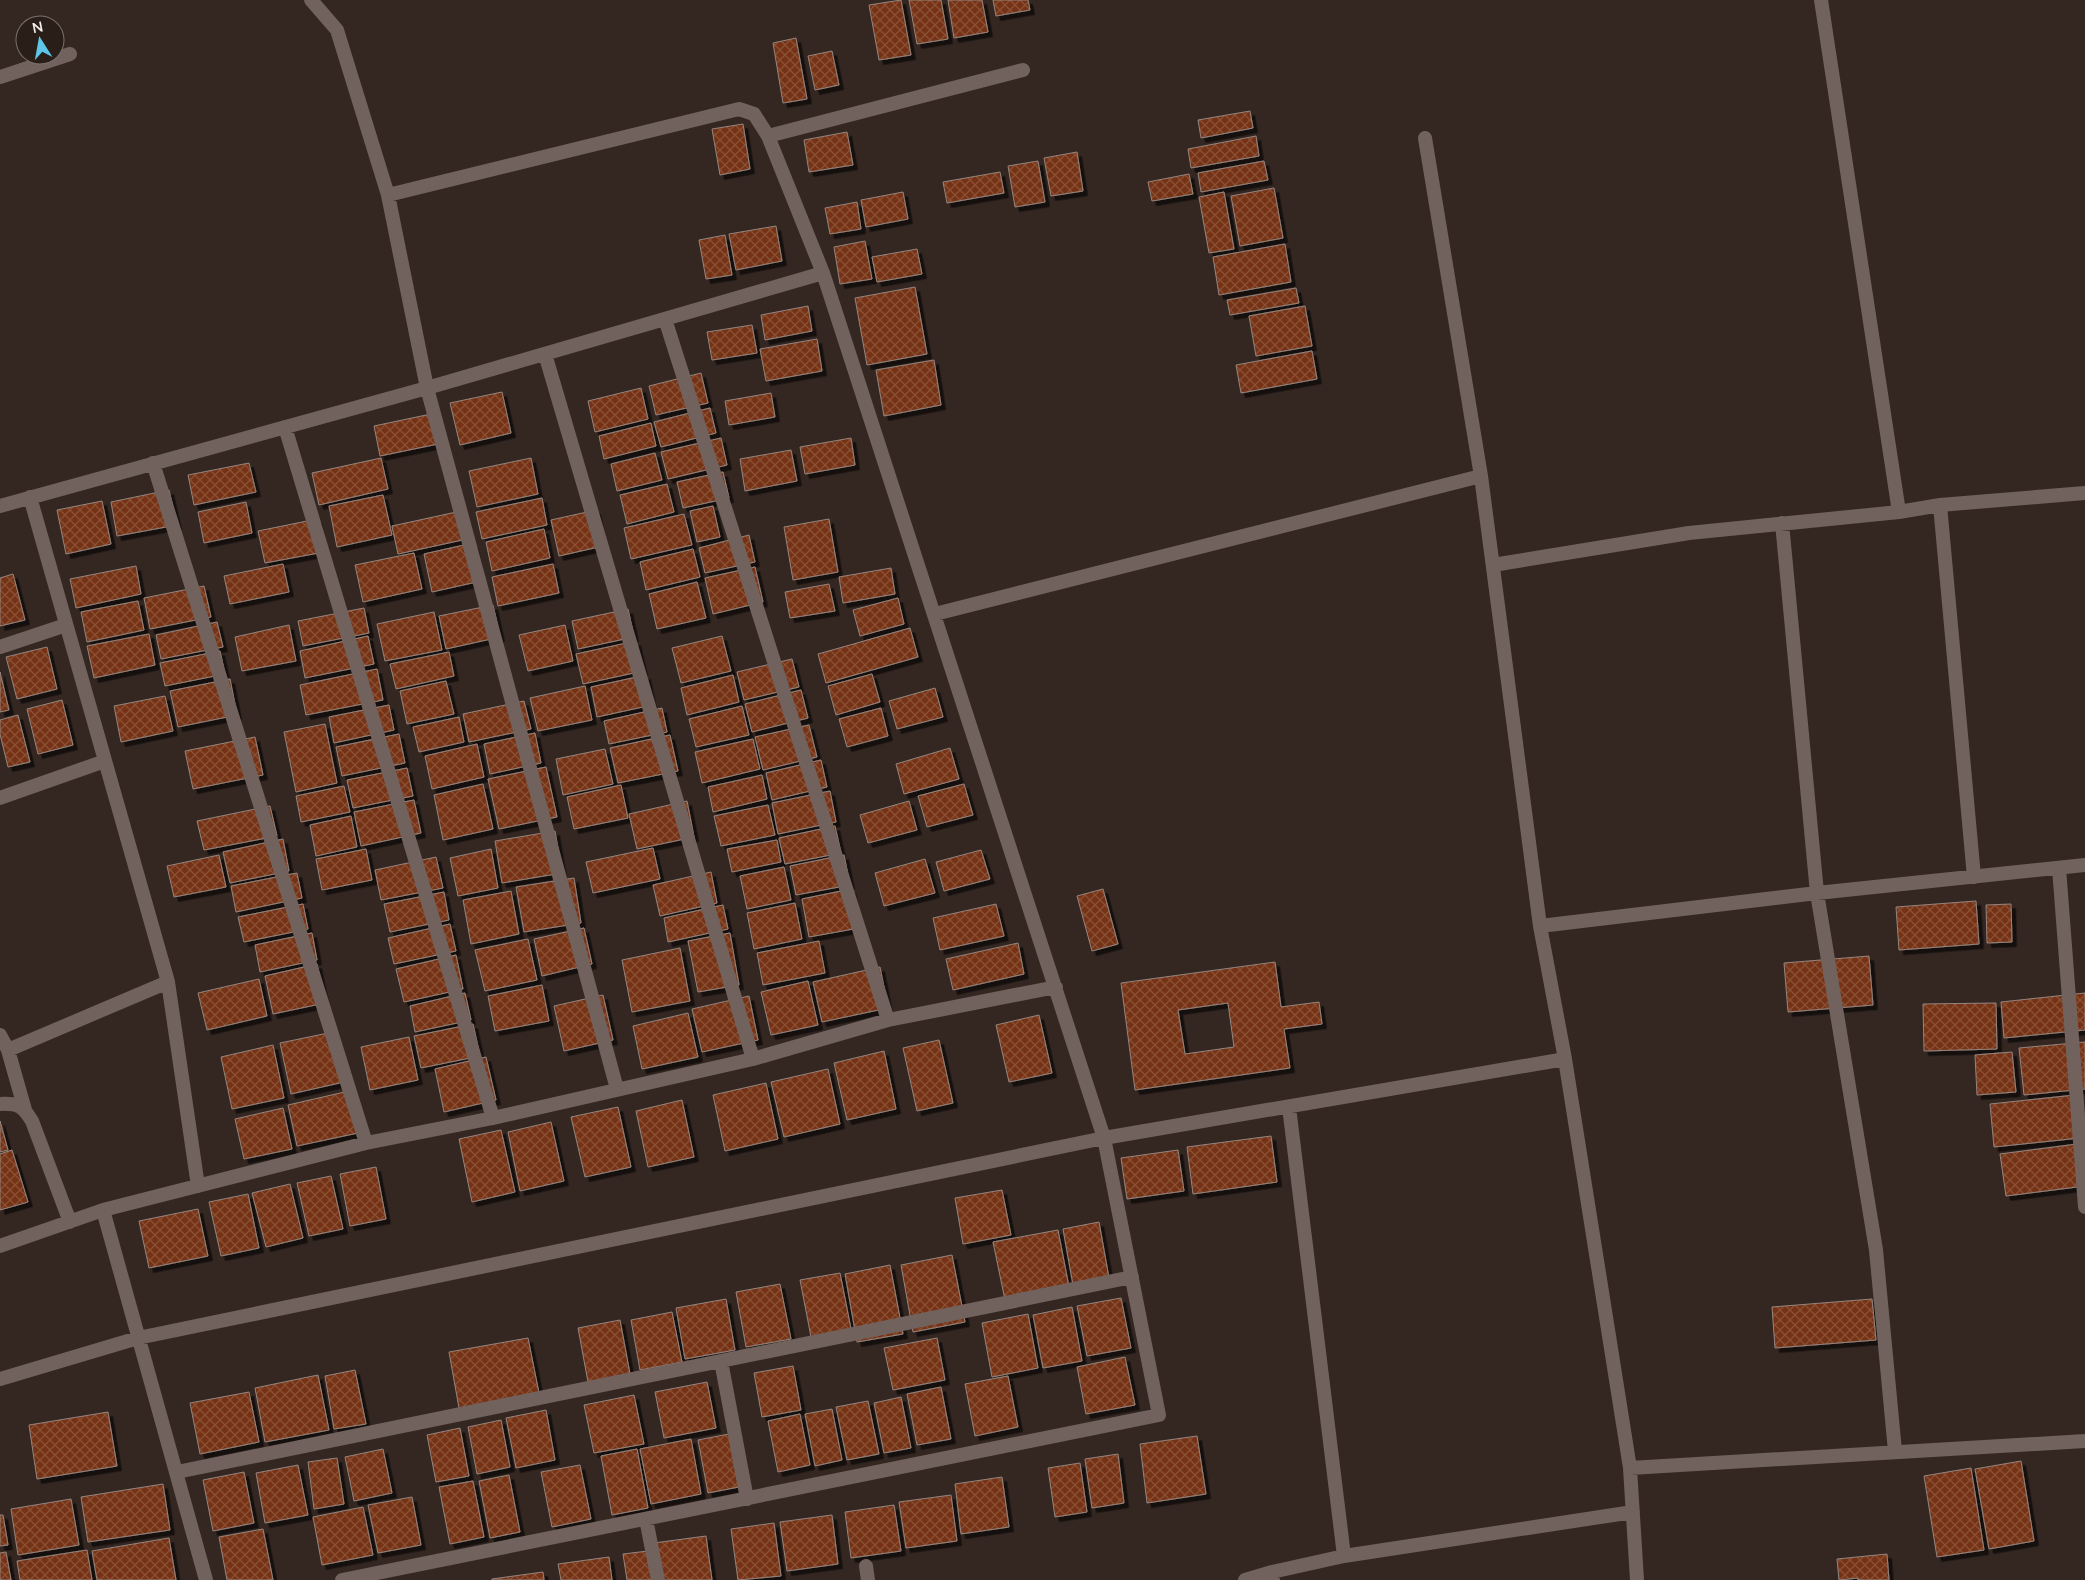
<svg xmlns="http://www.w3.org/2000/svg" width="2085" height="1580" font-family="Lato,sans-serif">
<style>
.building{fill:url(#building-cross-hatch);stroke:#95857f;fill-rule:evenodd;filter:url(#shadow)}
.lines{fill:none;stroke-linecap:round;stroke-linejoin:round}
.minor{stroke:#71625d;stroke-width:14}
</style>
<defs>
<pattern id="building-cross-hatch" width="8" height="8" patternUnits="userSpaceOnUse" patternTransform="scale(1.25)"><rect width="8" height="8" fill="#763314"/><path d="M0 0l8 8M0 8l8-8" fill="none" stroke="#8a5136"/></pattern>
<filter id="shadow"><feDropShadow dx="4.5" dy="4.5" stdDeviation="0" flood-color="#0009"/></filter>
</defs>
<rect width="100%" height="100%" fill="#342722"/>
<path class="building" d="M901 0 911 55 879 60 869 5Z
M909 0H941L948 39 917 44Z
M948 0H982L988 32 954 38Z
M993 0H1028L1030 10 996 16Z
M796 38 807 99 783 103 773 43Z
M832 51 839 85 815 90 808 56Z
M1250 111 1253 128 1201 138 1198 120Z
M743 124 750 169 720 175 712 129Z
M847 132 853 165 809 172 804 140Z
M1256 136 1259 156 1191 168 1188 149Z
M1077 152 1083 191 1051 196 1044 158Z
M1038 161 1045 202 1015 207 1008 166Z
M1264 161 1268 180 1201 192 1198 173Z
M1000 172 1004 193 947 203 943 182Z
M1189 174 1193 194 1152 201 1148 182Z
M1274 188 1283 238 1240 246 1231 196Z
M903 192 908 219 866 227 861 200Z
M1224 192 1234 249 1209 253 1199 197Z
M857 202 861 229 830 234 825 208Z
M776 226 782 261 736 270 729 234Z
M725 235 732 275 706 279 699 240Z
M865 241 872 279 840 284 834 247Z
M1285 244 1291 282 1219 295 1213 257Z
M917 249 922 274 877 282 872 257Z
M915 287 927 354 867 365 855 298Z
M1296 288 1299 303 1230 315 1227 300Z
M808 306 812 331 765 340 761 315Z
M1305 306 1312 346 1256 356 1249 316Z
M752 325 757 353 712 360 707 332Z
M817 339 822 371 766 381 760 349Z
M1312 351 1317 379 1241 393 1236 365Z
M934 360 941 405 884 416 876 370Z
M701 373 708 403 656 415 649 386Z
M641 388 648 419 595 432 588 401Z
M502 392 511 433 460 445 450 403Z
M771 393 775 417 729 425 725 401Z
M710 408 716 433 661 447 654 422Z
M431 414 438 444 380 456 374 426Z
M651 423 656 446 604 459 599 436Z
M721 438 727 465 668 479 661 452Z
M851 438 855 465 805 474 800 447Z
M791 450 797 481 745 491 740 459Z
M655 453 662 480 617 491 611 464Z
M381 458 388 489 319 505 312 473Z
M531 458 538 494 477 507 469 471Z
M249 463 256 492 194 505 188 475Z
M723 472 729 498 683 508 677 482Z
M667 484 674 512 627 524 620 495Z
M169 490 177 525 117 536 111 502Z
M383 495 392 535 337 547 329 506Z
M542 498 547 525 482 539 476 512Z
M102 501 111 544 66 554 57 510Z
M246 502 252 533 204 543 198 512Z
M713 506 720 537 697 542 690 511Z
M596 510 603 546 559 556 551 520Z
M461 511 467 539 398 554 392 526Z
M684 514 692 545 631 559 624 528Z
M317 519 324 552 265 563 258 531Z
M829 519 838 572 793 580 784 527Z
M544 529 550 558 492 571 486 542Z
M749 535 755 562 705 573 699 548Z
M473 543 481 581 432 592 424 554Z
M693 549 700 577 646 590 640 562Z
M414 553 422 589 363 602 355 565Z
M283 564 289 592 230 604 224 576Z
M553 564 559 593 498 606 492 577Z
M136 566 141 594 76 608 70 579Z
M755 567 763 602 713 614 705 578Z
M891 568 895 594 843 603 839 577Z
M13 574 25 620 0 626V578Z
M697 582 706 618 657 629 649 594Z
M829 584 835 611 790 618 785 592Z
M204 586 211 617 150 629 144 598Z
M898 598 904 624 860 636 853 610Z
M138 601 144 630 87 642 81 612Z
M493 605 500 637 446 649 439 616Z
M364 608 369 633 303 646 298 621Z
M628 609 634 637 578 649 572 621Z
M434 612 442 650 385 661 377 624Z
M217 622 223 647 161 659 156 635Z
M289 625 296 661 242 671 235 637Z
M565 625 573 661 528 671 519 635Z
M910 628 918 657 826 683 818 654Z
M149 634 155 665 94 678 87 646Z
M368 636 374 664 305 678 300 651Z
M722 636 731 671 681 683 672 648Z
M636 641 643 671 583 684 576 654Z
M47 647 57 689 17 699 6 657Z
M220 651 225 674 165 686 160 663Z
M449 652 454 676 396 689 390 664Z
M792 659 799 687 744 700 737 672Z
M377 669 383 700 306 715 300 685Z
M0 672 9 710 0 712Z
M872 674 880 702 836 715 828 686Z
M646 675 652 705 597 717 591 687Z
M733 675 739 702 687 715 681 688Z
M230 679 237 715 178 727 170 691Z
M446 681 454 714 407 724 400 691Z
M585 686 592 720 538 731 530 698Z
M935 688 943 717 897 729 889 701Z
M801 690 808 718 752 732 745 704Z
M165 696 173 731 121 742 114 706Z
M62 700 73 745 38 754 27 709Z
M524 701 531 729 469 742 463 714Z
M389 705 394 730 334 743 329 717Z
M742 706 749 735 696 747 689 719Z
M662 708 667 732 609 744 604 721Z
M881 708 888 736 847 747 839 719Z
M18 715 30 762 8 767 0 734V720Z
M459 717 464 742 419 752 413 727Z
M325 724 337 783 296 792 284 732Z
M809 725 817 757 763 770 755 737Z
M535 733 541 763 490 774 484 744Z
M399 734 405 763 342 776 336 747Z
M670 735 678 771 618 783 610 748Z
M255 737 263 775 193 789 185 751Z
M753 739 760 769 702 783 695 752Z
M477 744 484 777 432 789 425 756Z
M950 748 959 779 904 794 896 764Z
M605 749 613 784 563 795 556 759Z
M821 760 827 787 772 800 766 773Z
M546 767 557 817 499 829 488 779Z
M407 768 413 796 353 808 347 780Z
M762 775 767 799 713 812 708 787Z
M483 784 493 829 443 840 434 795Z
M964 784 973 815 927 827 918 796Z
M621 785 628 818 574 829 567 797Z
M344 786 350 812 301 822 296 796Z
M830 791 836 822 778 834 772 803Z
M414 800 421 833 361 846 354 812Z
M687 801 694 837 637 849 629 814Z
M909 801 917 830 868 843 860 815Z
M768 805 775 835 721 846 714 816Z
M270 806 277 836 204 850 197 821Z
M351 816 357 847 316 856 310 825Z
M835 826 841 853 785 864 779 838Z
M555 831 562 873 502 883 495 841Z
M283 839 289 871 230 883 223 852Z
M777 840 781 862 732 872 727 849Z
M653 848 660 879 593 893 586 862Z
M366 849 372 880 322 890 316 859Z
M491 849 498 888 458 896 450 858Z
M981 850 990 879 944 891 936 862Z
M219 855 226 887 174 897 167 866Z
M844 855 850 885 796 895 790 866Z
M436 857 443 888 381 900 375 870Z
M925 859 935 893 884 906 875 873Z
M784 867 791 900 747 909 740 876Z
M711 872 717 903 660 916 653 885Z
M297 873 302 898 236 912 231 886Z
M574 878 581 923 524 932 516 887Z
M851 889 859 928 809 937 802 899Z
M1103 889 1118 944 1092 951 1077 896Z
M511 891 519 934 471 944 463 900Z
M444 892 449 920 390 932 384 904Z
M1976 901 1979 944 1899 950 1896 907Z
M795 903 802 939 754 949 747 913Z
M303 904 308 929 244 942 238 917Z
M996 904 1004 936 940 950 933 918Z
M2011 904 2012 942 1987 943 1986 905Z
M723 905 728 929 668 942 664 918Z
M450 924 456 951 394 964 388 938Z
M584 928 592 964 542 976 534 939Z
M312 933 317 960 260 972 255 945Z
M730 933 739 985 698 992 688 941Z
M528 939 537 980 485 991 475 950Z
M819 941 825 973 763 985 757 953Z
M1018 943 1024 974 953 990 946 959Z
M680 948 690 1001 632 1012 622 960Z
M456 955 463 989 404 1002 396 969Z
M1869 956 1873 1005 1788 1012 1784 963Z
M1275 962 1281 1007 1319 1002 1322 1024 1284 1029 1290 1068 1135 1090 1121 983ZM1228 1003 1234 1047 1185 1054 1178 1010Z
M317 964 325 1003 273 1014 265 976Z
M880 967 888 1008 822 1022 813 982Z
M259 979 267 1016 207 1030 198 993Z
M808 981 818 1025 771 1035 761 992Z
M542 985 549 1021 495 1031 488 996Z
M465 993 471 1020 415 1032 410 1006Z
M2085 993V1030L2004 1038 2001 1002Z
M603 995 613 1040 564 1051 554 1006Z
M749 996 758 1040 702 1052 692 1009Z
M1996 1003 1997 1049 1924 1051 1923 1004Z
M688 1013 698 1057 642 1069 633 1026Z
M1039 1015 1052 1073 1009 1082 996 1025Z
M473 1024 480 1056 421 1068 414 1036Z
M333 1032 344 1082 291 1094 280 1043Z
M409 1037 418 1080 370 1090 361 1047Z
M939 1040 953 1103 917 1111 903 1048Z
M2085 1042V1089L2024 1095 2019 1048Z
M273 1045 284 1098 232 1109 221 1057Z
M884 1051 896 1109 847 1120 834 1063Z
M2012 1052 2016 1092 1977 1095 1975 1055Z
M486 1057 496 1100 444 1112 435 1069Z
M828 1069 840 1124 784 1137 771 1082Z
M766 1083 778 1139 725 1151 713 1095Z
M349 1091 358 1133 297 1146 288 1105Z
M2075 1095 2080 1138 1994 1147 1990 1104Z
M682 1100 694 1157 648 1167 636 1111Z
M618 1107 631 1167 585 1177 571 1117Z
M283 1108 292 1149 244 1159 235 1119Z
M0 1121 8 1150 0 1152Z
M551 1122 564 1181 520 1191 508 1132Z
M501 1130 515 1192 472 1202 459 1139Z
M1271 1136 1277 1182 1193 1194 1187 1147Z
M2085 1143V1186L2006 1196 2000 1154Z
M12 1150 28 1202 0 1210V1154Z
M1178 1150 1184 1191 1127 1199 1121 1158Z
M376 1167 386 1219 350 1226 340 1174Z
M331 1176 343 1229 309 1236 297 1183Z
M290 1184 303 1238 266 1247 252 1193Z
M1002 1190 1011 1235 963 1244 955 1198Z
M248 1194 259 1248 221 1256 209 1202Z
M198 1209 208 1256 149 1268 139 1221Z
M1099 1222 1109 1278 1073 1285 1063 1229Z
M1058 1230 1069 1287 1005 1300 993 1242Z
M952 1255 965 1322 913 1332 901 1265Z
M890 1265 903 1334 857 1342 845 1274Z
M840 1273 852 1334 812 1342 800 1280Z
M780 1284 791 1339 746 1347 736 1292Z
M1121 1298 1131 1348 1087 1356 1077 1306Z
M726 1299 735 1350 685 1359 676 1308Z
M1872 1299 1876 1340 1775 1348 1772 1307Z
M1072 1307 1082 1361 1043 1368 1033 1315Z
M672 1312 682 1362 640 1370 631 1320Z
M1028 1314 1038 1368 992 1377 982 1323Z
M620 1320 630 1374 588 1382 578 1328Z
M528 1338 539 1393 459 1408 449 1352Z
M937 1338 945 1380 893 1390 884 1348Z
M1125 1357 1135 1405 1086 1414 1077 1367Z
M793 1366 801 1410 762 1417 754 1373Z
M355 1370 366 1424 334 1429 325 1376Z
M318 1375 329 1430 265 1442 255 1388Z
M1008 1376 1018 1427 975 1436 965 1384Z
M707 1382 716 1428 664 1438 655 1392Z
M941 1387 951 1439 917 1445 907 1394Z
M249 1392 259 1442 200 1454 190 1403Z
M634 1395 644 1444 594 1453 584 1405Z
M901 1397 911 1448 884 1453 874 1403Z
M868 1401 879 1454 847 1460 836 1407Z
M832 1409 842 1460 815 1466 805 1414Z
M546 1410 555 1460 516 1468 506 1418Z
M108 1412 117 1466 37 1479 29 1425Z
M800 1414 810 1465 778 1472 768 1421Z
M501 1420 510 1467 477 1474 468 1427Z
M460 1428 469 1476 436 1482 427 1435Z
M734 1433 744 1486 708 1493 698 1440Z
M1197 1436 1206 1494 1147 1503 1140 1444Z
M691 1439 701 1494 651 1504 640 1449Z
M383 1449 392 1493 354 1501 345 1457Z
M637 1449 648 1508 612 1515 601 1456Z
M1118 1454 1124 1503 1092 1508 1085 1459Z
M337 1458 344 1504 314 1509 308 1462Z
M2021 1461 2034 1541 1989 1549 1975 1469Z
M1080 1463 1087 1512 1055 1517 1048 1468Z
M298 1465 308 1515 265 1523 256 1473Z
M580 1465 591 1519 552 1527 541 1472Z
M1971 1468 1984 1550 1937 1557 1924 1476Z
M244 1472 254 1523 213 1531 203 1480Z
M509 1475 520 1532 490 1538 479 1481Z
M1002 1477 1009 1527 961 1534 955 1484Z
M473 1481 484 1537 450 1544 439 1487Z
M163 1484 170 1530 88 1542 81 1497Z
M951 1495 957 1541 906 1548 899 1502Z
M412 1497 421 1545 378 1553 368 1505Z
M71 1499 79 1545 18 1555 11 1509Z
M894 1505 901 1551 851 1558 845 1512Z
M363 1507 373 1555 322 1565 313 1517Z
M0 1515H3L8 1545 0 1546Z
M832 1515 838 1564 787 1571 780 1522Z
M774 1523 781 1576 738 1580 731 1529Z
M263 1529 273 1580H227L219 1537Z
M706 1536 712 1580H659L654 1543Z
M169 1538 176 1580H97L92 1551Z
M87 1550 92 1580H20L17 1561Z
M648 1551 652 1580H627L623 1554Z
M6 1552 11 1580H0V1553Z
M1887 1554 1889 1580H1858V1578L1839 1580 1837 1559Z
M609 1557 612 1580H561L558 1564Z
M543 1572 544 1580H492V1579Z"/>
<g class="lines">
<path class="minor" d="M311 0 337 30 388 195 739 109 754 114 768 136 823 273 1104 1138 1565 1059
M1821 0 1899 512
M0 77 70 54
M768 136 1023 70
M1425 138 1481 476 1540 926 1565 1059 1630 1468 1637 1580
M388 195 427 388 617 1089
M665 319 888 1020
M545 354 753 1059
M285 427 493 1118
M153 463 366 1143
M30 497 168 982 198 1186
M1940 505 1974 877
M0 506 427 388 823 273
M1782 523 1817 893 1876 1250 1895 1451
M1493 565 1689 533 1899 512 1940 505 2085 493
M935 614 1481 476
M0 647 66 625
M0 798 105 761
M2059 868 2085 1207
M1540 926 1817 893 2085 865
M0 1035 8 1050 168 982
M8 1050 25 1110
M0 1104C18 1103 23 1106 32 1121L70 1222
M1289 1107 1344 1556 1633 1512
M103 1210 206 1580
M0 1246 103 1210 366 1143 493 1118 753 1059 888 1020 1056 987
M721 1361 747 1499
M0 1379 138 1338 1104 1138 1159 1415 342 1580
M1630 1468 2085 1441
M177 1472 1132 1277
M646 1519 658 1580
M866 1566 868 1580
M1272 1572 1344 1556
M1245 1580 1272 1572 1273 1580"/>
</g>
<g transform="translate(40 40) rotate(349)"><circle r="24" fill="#2a1e19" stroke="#7c716d"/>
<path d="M0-4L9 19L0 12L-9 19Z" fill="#5cc7e7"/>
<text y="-8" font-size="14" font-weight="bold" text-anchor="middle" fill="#f6edea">N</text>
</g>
</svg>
